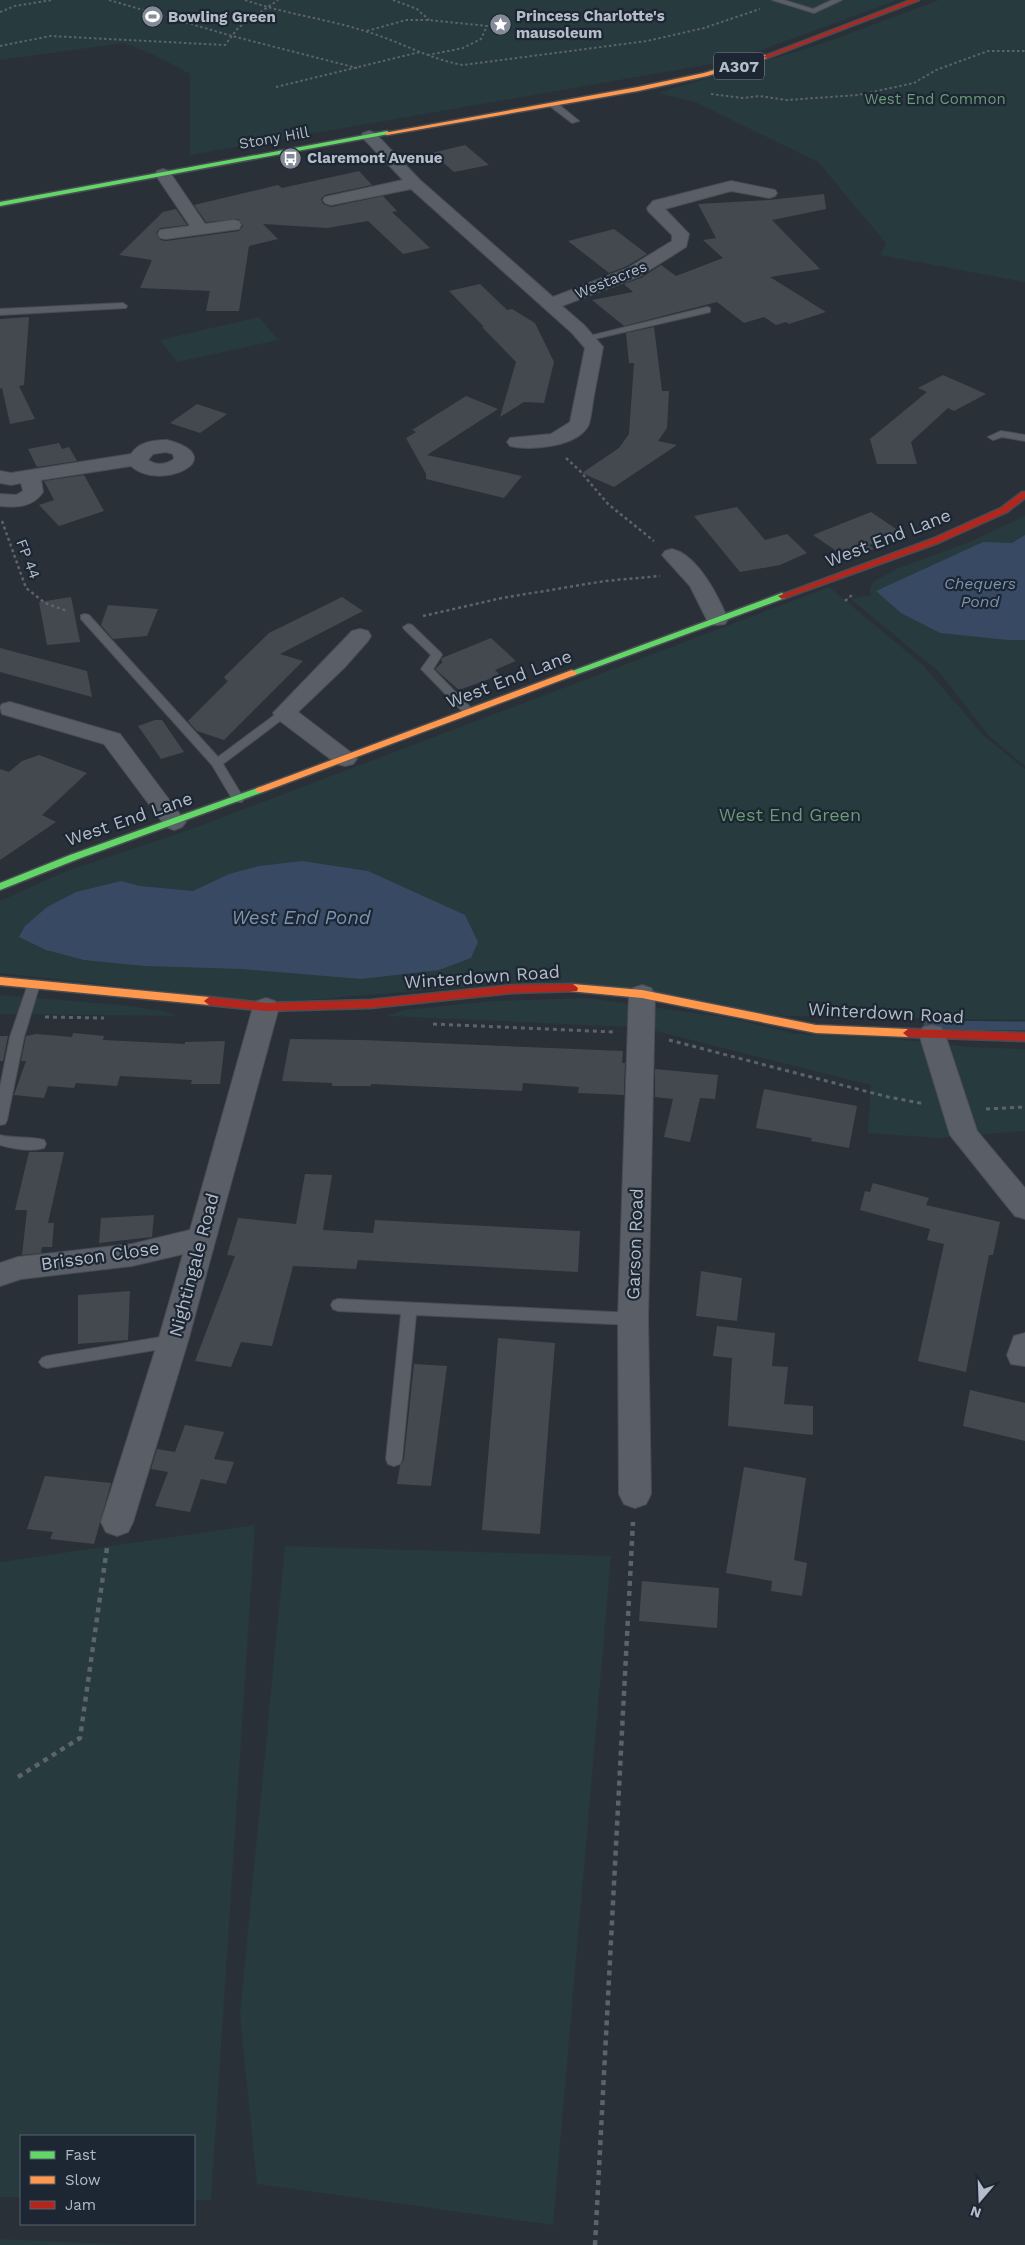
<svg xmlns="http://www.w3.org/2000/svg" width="1025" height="2245" font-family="'Work Sans',sans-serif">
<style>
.green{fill:#273a3e}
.water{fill:#384963}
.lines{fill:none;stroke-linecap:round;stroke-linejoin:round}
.stream{stroke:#384963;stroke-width:9}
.building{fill:#444950}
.lane-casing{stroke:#484c53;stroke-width:2}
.street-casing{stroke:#484c53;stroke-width:2}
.fast-casing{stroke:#484c53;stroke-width:3}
.slow-casing{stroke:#484c53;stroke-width:3}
.jam-casing{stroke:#484c53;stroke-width:3}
.path-far3{stroke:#5d636a;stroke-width:2;stroke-dasharray:2.5 2.5;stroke-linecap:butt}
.path-far2{stroke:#5d636a;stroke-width:2.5;stroke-dasharray:3 3;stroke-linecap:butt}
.path-far1{stroke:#5d636a;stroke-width:3;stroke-dasharray:4 4;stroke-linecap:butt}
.path{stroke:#5d636a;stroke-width:4.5;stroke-dasharray:5 5;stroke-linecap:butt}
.lane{fill:#5a5e66;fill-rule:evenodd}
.street{fill:#5a5e66;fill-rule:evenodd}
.fast{fill:#63d668;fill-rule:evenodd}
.slow{fill:#ff974d;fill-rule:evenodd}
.jam{fill:#b3261e;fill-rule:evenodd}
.labels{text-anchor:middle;stroke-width:4.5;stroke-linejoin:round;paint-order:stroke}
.far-poi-label{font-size:15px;font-weight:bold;fill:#b4bcc9;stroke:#1d2633;text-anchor:start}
.far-park-label{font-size:15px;fill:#6b9a76;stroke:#1d2633}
.far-street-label{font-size:15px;fill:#b4bcc9;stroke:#1d2633}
.shield{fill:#1d2633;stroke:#878f9c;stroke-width:1}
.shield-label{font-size:16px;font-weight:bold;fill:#b4bcc9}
.far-water-label{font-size:16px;font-style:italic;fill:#7c92b1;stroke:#1d2633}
.street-label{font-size:18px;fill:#b4bcc9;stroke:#1d2633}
.park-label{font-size:18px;fill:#6b9a76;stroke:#1d2633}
.water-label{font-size:19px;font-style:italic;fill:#7c92b1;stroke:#1d2633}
</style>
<rect width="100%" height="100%" fill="#2a3038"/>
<path class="green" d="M0 0H898L734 60 190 155V74L156 56 124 43 0 60Z
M939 0H1025V282L880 255 886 243 818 162 695 102 658 93 821 44Z
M259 317 278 340 177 362 160 340Z
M1025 516V766L989 736 939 672 851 599 871 595 870 590 873 582 896 569 967 543Z
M829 587 924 666 985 737 1025 769V1020L786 1016 514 983 271 1003 0 973V901L64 872 189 830Z
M0 995 122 1005 165 1011 175 1016 0 1014Z
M588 998 730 1018 796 1034 896 1039 970 1047 1025 1049V1131L938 1138 868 1133 871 1085 652 1030 630 1027 387 1016 404 1010 492 1001Z
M255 1525 211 2200H194V2136H21V2197H0V1562Z
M285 1546 611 1556 553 2225 257 2184 240 2014Z
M0 2239 137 2245H0Z"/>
<path class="water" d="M1025 535V640H1008L940 633 901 613 876 591 983 542 1012 543Z
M302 861 368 871 465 915 478 942 471 958 439 970 361 979 242 969 145 966 84 960 46 950 19 937 25 926 47 907 76 892 121 881 140 886 193 891 229 874 259 866Z"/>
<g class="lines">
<path class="stream" d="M928 1025 1025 1026"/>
</g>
<path class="building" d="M465 145 489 165 454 172 432 153Z
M359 171 372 185 325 195 321 199 323 204 331 207 383 196 397 211 392 212 430 248 403 254 368 221 327 228 263 224 278 239 249 246 239 311H206L210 291 140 288 152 260 119 255 163 212 176 209 187 225 160 228 156 233 160 240 166 241 239 231 243 226 239 219 206 222 194 205 278 185 282 188Z
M824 194 826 209 772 220 820 269 770 277 826 312 789 324 786 322 776 325 764 317 744 323 717 302 624 326 592 300 633 292 624 284 641 278 661 265 676 276 723 258 703 240 716 238 698 204 769 200Z
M614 229 647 254 627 266 609 273 568 241Z
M480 284 507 310 512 309 535 323 554 362 544 403 524 402 500 417 516 362 482 327H484L449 291Z
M29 317 24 385 19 386 35 419 10 424 2 388 0 389V319Z
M654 327 662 391H669L667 428 658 441 677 445 614 487 582 473 619 448 629 434 634 363H629L626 333Z
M943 375 986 394 954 411 948 408 911 442 917 464H877L870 439 927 392 918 388Z
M466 396 498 409 427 455 522 476 504 498 426 479V474L406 438 416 432 412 430Z
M197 404 227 414 200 433 170 423Z
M59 443 62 449 69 447 77 461 37 467 28 449Z
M84 475 104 511 59 526 39 505 54 500 44 481Z
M737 507 765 540 787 534 807 553 780 565 740 572 694 516Z
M871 512 902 533 869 545 874 549 848 559 813 535Z
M71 597 80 642 47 645 39 602Z
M342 597 363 611 280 654 303 661 224 740 197 731 188 721 229 680 227 681 224 677 269 633Z
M108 605 158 609 147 636 113 639 101 625Z
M491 638 516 661 495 670 500 675 459 690 435 669 443 662 441 661 442 658Z
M0 648 87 671 92 697 0 672Z
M155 720H162L184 752 161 759 138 726Z
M39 755 87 773 42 815 56 822 0 860V769L9 772 22 761Z
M73 1033 104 1036 103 1040 185 1044V1042L225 1041 220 1084H191L192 1080 120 1076 117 1086 76 1083 74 1088 48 1086 44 1098 14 1095 26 1061H21L26 1036 36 1034 72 1037Z
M0 1036H8L3 1061H0Z
M290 1039 362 1040 623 1051 622 1063H625L624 1095 578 1093 579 1087 523 1083 522 1091 371 1084V1086H332V1083L282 1081Z
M655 1069 718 1075 715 1099 700 1098 690 1142 664 1137 673 1099 655 1097Z
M764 1089 857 1106 849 1148 811 1141 812 1138 756 1128Z
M29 1152H64L48 1223H54L52 1247H42L41 1253 22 1255 27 1210H15Z
M305 1174 332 1175 323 1230 373 1233 375 1220 580 1231 578 1272 358 1260 356 1269 293 1266 272 1346 241 1342 231 1367 195 1361 235 1256 227 1255 238 1218 296 1224Z
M873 1183 929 1198 926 1205 1000 1222 993 1255H989L966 1372 918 1361 944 1244 927 1240 930 1229 860 1210 865 1191 870 1192Z
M154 1215 152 1237 99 1243 101 1218Z
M701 1271 742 1278 737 1321 696 1316Z
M130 1291 128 1340 78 1344V1295Z
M717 1326 775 1333 772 1366 788 1367 784 1404 813 1406V1435L728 1426 732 1358 713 1356Z
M498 1338 555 1343 540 1534 482 1530Z
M414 1364 447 1366 431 1486 397 1484 400 1466 404 1459Z
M970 1390 1025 1403V1441L963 1426Z
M185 1425 224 1432 214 1459 234 1462 226 1484 201 1479 190 1512 155 1506 168 1472 151 1469 157 1449 175 1452Z
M744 1467 806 1478 794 1560 807 1563 802 1596 771 1591 772 1581 726 1573Z
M45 1476 111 1483 94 1544 50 1539 53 1532 27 1529Z
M642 1581 719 1588 717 1628 639 1621Z"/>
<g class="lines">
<defs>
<path id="lane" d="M772 0H784L813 9 832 0H842L814 13Z
M551 103H557L579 121 572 123 551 107Z
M123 303 127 306 126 308 0 315V309Z
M707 307 710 308V312L586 341 581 338Z
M1001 431 1025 435V441L1002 437 993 440 988 437Z
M85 614 89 615 218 757 280 711H288L290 713 288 715 223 764 244 799 242 802H234L212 765 81 619V615Z
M408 624 412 625 441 653 442 655 433 669 473 710 475 712 473 714H465L423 671 421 669 431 655 404 629 403 627Z
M34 980 40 984 24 1037 7 1120 5 1124 0 1125V1087L10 1037 28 984Z
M0 1135C15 1139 30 1136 44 1140L46 1144 44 1148C30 1152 14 1149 0 1145Z
M338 1299 633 1313 638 1315 640 1319 638 1323 633 1325 416 1315 402 1459 400 1464 394 1466 388 1464 386 1459 401 1314 338 1311 333 1309 331 1305 333 1301Z
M173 1335 178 1337 181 1341 178 1345 173 1347 47 1368 42 1366 39 1362 42 1358 47 1356Z"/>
<path id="street" d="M369 131 375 133 420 180 553 297 628 268 672 241V235L648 211 647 208 653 201 731 181 775 190 777 193 775 196 769 198 731 191 665 209 689 234 686 247 640 276 562 306 584 325 603 347C600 365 596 383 593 401 592 408 591 417 589 424 579 447 530 451 510 446L507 442 510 438 551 434 570 422 585 348 572 333 411 189 331 205 325 203 323 200 325 197 403 180 361 136 363 133Z
M163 169 169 171 205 224 233 220 239 221 241 225 239 229 166 239 160 238 158 234 160 230 190 226 155 174 157 171Z
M167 440C233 457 161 493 131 466L41 480 43 492C33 507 17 508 0 506V494L16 495 23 491 21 483 11 485 0 483V471L11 473 131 454C139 442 153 440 167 440ZM166 452 173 454 174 459C165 465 157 466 148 460L153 454Z
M672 549C698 555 718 596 728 619L725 624 717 625 709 624 690 586 662 555 665 551Z
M360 629 368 631 371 636 368 641 344 668 298 712 353 754 357 759 353 764 345 766 337 764 276 718 273 713 352 631Z
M10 702 120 734 182 817 186 822 182 827 174 830 166 827 104 744 2 714 0 707 2 704Z
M642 985 651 988 655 994 648 1319 651 1494 646 1504 635 1508 624 1504 619 1494 618 1319 629 994 633 988Z
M266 998 275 1001 279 1007 188 1341 133 1522 128 1532 117 1536 106 1532 101 1522 158 1341 183 1254 132 1266 21 1279 0 1286V1263L18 1257 132 1244 190 1230 253 1007 257 1001Z
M932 1025 941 1027 945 1034 977 1131 1025 1188V1219L1015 1216 950 1135 919 1034 923 1027Z
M1025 1333V1366L1011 1364 1007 1355 1014 1336Z"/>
<path id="fast" d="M387 131 390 133 389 134 0 206V202Z
M782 593 786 596 785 598 575 675 572 676 567 673Z
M260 787 263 788 265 790 263 792 78 859 0 890V883L70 855Z"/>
<path id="slow" d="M765 55 768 57 767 58 707 76 638 91 387 135 384 133 638 87 704 73Z
M572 670 577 673 575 675 263 792H257L255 790 257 788Z
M0 977 209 997 214 1001 209 1005 0 985Z
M573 984 642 990 816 1025 908 1029 913 1033 908 1037 816 1033 642 998 569 991 568 988Z"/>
<path id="jam" d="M911 0H919L767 58 762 57Z
M1022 492H1025V498L1007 512 938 543 785 598 782 599 778 596 932 539 1001 508Z
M573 984 578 988 577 991 513 993 370 1008 266 1011 209 1005 204 1001 209 997 266 1003 370 1000 513 985Z
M908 1029 1025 1033V1041L908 1037 903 1033Z"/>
</defs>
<use href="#lane" class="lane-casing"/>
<use href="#street" class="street-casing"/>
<use href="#fast" class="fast-casing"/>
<use href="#slow" class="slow-casing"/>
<use href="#jam" class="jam-casing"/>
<path class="path-far3" d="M109 0 232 36 357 68
M245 0C285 14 328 19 368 32 401 42 429 59 463 65L647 41 704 28 760 9
M393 0 417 9 429 20
M0 12 15 6 52 0
M367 31 406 20H429L487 26 481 39 463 48 428 55
M0 46 50 36 225 45 238 28 278 0
M276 87 420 52
M711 94 743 98 759 96 787 100 858 95 914 83 936 70 988 51H1025"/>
<path class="path-far2" d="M566 458 580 471 608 504 654 541
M2 521 26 588 45 603 67 611
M845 601 852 595
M423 616 502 598 605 581 660 576"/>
<path class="path-far1" d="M45 1017 104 1018
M433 1024 614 1032
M669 1040 888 1097 925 1104
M986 1109 1025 1107"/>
<path class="path" d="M18 1777 80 1738 107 1548
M595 2245 633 1522"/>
<use href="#lane" class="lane"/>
<use href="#street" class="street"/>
<use href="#fast" class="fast"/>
<use href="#slow" class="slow"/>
<use href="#jam" class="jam"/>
</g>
<defs>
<symbol id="stadium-disc" viewBox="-11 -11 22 22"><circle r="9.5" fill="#848b96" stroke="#1d2633"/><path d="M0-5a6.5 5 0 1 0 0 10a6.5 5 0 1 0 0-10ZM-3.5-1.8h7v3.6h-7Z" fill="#fff"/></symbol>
<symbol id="sight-disc" viewBox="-11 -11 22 22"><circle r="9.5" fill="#848b96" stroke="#1d2633"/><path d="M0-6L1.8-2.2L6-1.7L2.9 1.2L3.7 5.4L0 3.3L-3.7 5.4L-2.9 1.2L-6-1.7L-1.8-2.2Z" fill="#fff"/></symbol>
<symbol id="bus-disc" viewBox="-11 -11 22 22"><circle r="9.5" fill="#848b96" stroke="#1d2633"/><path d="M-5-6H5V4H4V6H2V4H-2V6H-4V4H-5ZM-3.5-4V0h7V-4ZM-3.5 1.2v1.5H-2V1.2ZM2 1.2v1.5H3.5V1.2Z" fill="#fff"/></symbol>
</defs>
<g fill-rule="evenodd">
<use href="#stadium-disc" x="140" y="4" width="25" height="25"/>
<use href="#sight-disc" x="488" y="12" width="25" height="25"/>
<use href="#bus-disc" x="278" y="146" width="25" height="25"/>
</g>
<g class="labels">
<g class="far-poi-label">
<text x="516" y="21">Princess Charlotte's<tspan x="516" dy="17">mausoleum</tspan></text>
<text x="168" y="22">Bowling Green</text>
<text x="307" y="163">Claremont Avenue</text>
</g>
<g class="far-park-label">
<text x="935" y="104">West End Common</text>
</g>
<g class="far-street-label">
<text transform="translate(274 138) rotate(-10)" y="5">Stony Hill</text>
<text transform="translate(611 280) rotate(-22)" y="5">Westacres</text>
<text transform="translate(28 559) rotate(69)" y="5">FP 44</text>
</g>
<rect class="shield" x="714" y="52.5" width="50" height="27" rx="4"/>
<g class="shield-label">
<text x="739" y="72">A307</text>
</g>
<g class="far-water-label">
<text x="980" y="589">Chequers<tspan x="980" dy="18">Pond</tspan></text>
</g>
<g class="street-label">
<text transform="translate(888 538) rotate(-21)" y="6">West End Lane</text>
<text transform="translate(509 679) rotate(-21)" y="6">West End Lane</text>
<text transform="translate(129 819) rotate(-19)" y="6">West End Lane</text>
<text transform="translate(482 977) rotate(-4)" y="6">Winterdown Road</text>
<text transform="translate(886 1013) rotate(3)" y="6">Winterdown Road</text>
<text transform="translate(635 1244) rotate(-88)" y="6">Garson Road</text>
<text transform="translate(100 1256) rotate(-8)" y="6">Brisson Close</text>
<text transform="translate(194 1265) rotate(-75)" y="6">Nightingale Road</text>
</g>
<g class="park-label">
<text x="790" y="821">West End Green</text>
</g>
<g class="water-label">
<text x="301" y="924">West End Pond</text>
</g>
</g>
<rect x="20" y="2135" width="175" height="90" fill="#1d2633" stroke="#59626f"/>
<rect x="30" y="2151" width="25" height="8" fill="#63d668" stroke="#59626f"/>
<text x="65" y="2160" font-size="15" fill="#b4bcc9">Fast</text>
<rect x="30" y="2176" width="25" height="8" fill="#ff974d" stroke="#59626f"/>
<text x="65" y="2185" font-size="15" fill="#b4bcc9">Slow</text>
<rect x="30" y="2201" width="25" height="8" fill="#b3261e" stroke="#59626f"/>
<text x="65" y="2210" font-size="15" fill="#b4bcc9">Jam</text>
<g transform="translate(980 2200) rotate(199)" stroke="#1d2633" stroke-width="4" paint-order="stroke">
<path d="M0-4L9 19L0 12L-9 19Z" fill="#b4bcc9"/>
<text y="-8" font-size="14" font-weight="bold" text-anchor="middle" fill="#b4bcc9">N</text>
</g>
</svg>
